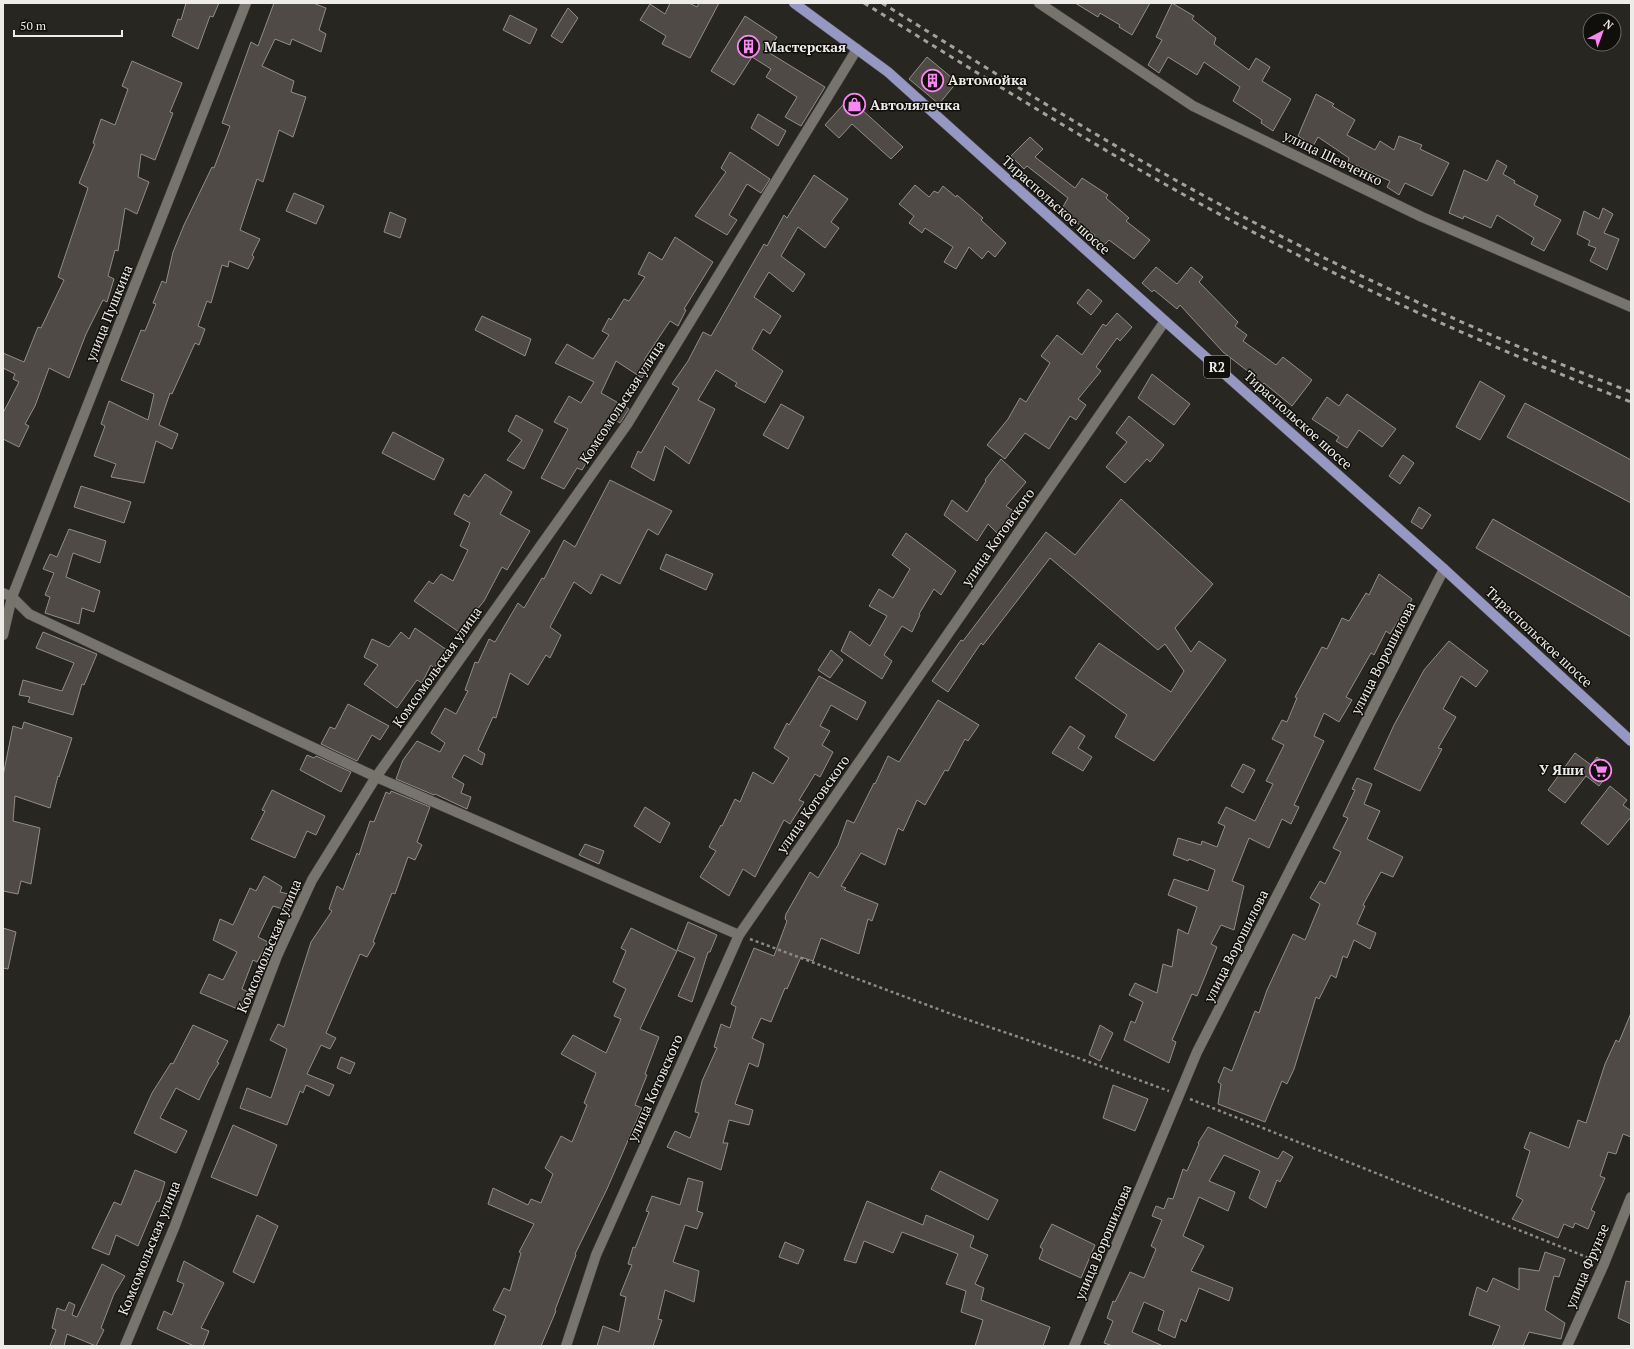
<svg xmlns="http://www.w3.org/2000/svg" width="1634" height="1349" font-family="'PT Serif',serif">
<style>
.building{fill:#4f4a45;stroke:#938d87}
.lines{fill:none;stroke-linecap:round;stroke-linejoin:round}
.street-casing{stroke:#46443f;stroke-width:11}
.primary-casing{stroke:#46443f;stroke-width:11}
.path{stroke:#8d8b86;stroke-width:2.5;stroke-dasharray:3 3;stroke-linecap:butt}
.street{stroke:#77746d;stroke-width:10}
.primary{stroke:#9697c2;stroke-width:10}
.rail{stroke:#a4a29d;stroke-width:3;stroke-dasharray:5 5;stroke-linecap:butt}
.labels{text-anchor:middle;stroke-width:3;stroke-linejoin:round;paint-order:stroke}
.shield{fill:#100f0c;stroke:#abaaa6;stroke-width:1}
.shield-label{font-size:13px;font-weight:bold;fill:#eeece8}
.poi-label{font-size:14px;font-weight:bold;fill:#eeece8;stroke:#100f0c;text-anchor:start}
.street-label{font-size:14px;fill:#eeece8;stroke:#100f0c}
</style>
<rect width="100%" height="100%" fill="#282620"/>
<path class="building" d="M186 3H219L213 17 210 16 198 49 172 36 178 19 181 20Z
M274 3H313L326 8 319 30 326 34 321 52 292 39 290 45 275 39 262 66 294 81 291 92 306 97 293 137 279 130 263 182 257 179 240 230 260 239 252 255 254 257 248 269 229 261 228 267 222 265 211 303 207 301 198 326 205 329 199 345 195 343 172 394 170 393 159 425 178 434 172 449 156 441 144 483 111 477 116 464 94 456 105 426 101 424 109 401 148 420 154 394 121 380 141 330 145 331 156 304 153 303 162 281 166 283 173 252 184 225 212 167 214 168 230 126 222 123 251 42 258 46Z
M670 3H689L697 7 699 3H719L690 58 662 44 666 36 640 20 650 4 665 14Z
M1075 3H1150L1132 35 1119 27 1120 25 1100 13 1098 17Z
M1172 3 1194 16 1192 19 1216 38 1214 44 1249 70 1256 58 1270 67 1262 81 1291 99 1273 131 1261 123 1262 120 1233 101 1240 87 1204 62 1197 75 1168 57 1159 73 1148 65 1162 40 1156 37Z
M568 8 578 18 562 43 551 36Z
M510 15 537 29 530 44 503 30Z
M745 16 777 37 768 52 825 87 801 126 785 117 797 97 766 77 771 69 752 57 734 85 711 71Z
M927 57 957 82 939 104 909 79Z
M132 61 182 83 170 112 173 113 155 160 141 154 138 177 149 182 137 214 125 208 118 251 115 250 108 276 114 279 107 302 103 300 86 334 69 378 49 368 35 406 25 424 29 426 19 447 3 439V413L19 382 13 379 15 374 3 368V353L24 362 38 327 41 328 64 280 58 277 88 188 79 183 95 144 93 143 101 119 115 125 128 89 122 86Z
M1316 94 1334 104 1332 106 1355 120 1347 135 1375 150 1380 141 1394 150 1399 136 1422 145 1420 149 1449 163 1432 196 1405 183 1399 195 1387 187 1390 181 1348 162 1349 158 1318 137 1313 146 1298 136Z
M849 98 903 147 891 159 852 124 839 138 825 125Z
M758 114 786 131 778 146 751 128Z
M1030 137 1043 149 1035 157 1075 188 1082 178 1108 195 1106 198 1129 218 1126 221 1150 240 1134 259 1109 240 1101 248 1092 239 1095 235 1060 212 1068 198 1027 166 1024 169 1011 156Z
M730 152 770 179 761 193 747 184 729 215 737 220 727 235 695 216 726 172 721 168Z
M1497 160 1507 166 1503 174 1515 181 1514 183 1538 196 1534 205 1561 220 1544 251 1531 244 1534 238 1497 215 1491 228 1464 216 1463 219 1449 213 1464 170 1487 181Z
M814 175 848 199 831 222 839 228 825 248 798 227 781 256 805 274 793 292 769 272 754 297 781 316 770 334 763 329 752 349 783 371 765 403 735 386 737 383 716 370 698 400 715 409 689 464 665 446 654 481 631 467 638 451 641 453 679 388 672 384 688 361 703 332 711 336 764 244 767 246 784 215 787 218Z
M915 185 929 197 934 191 938 193 943 186 956 197 957 195 983 218 981 220 1006 243 995 257 988 251 982 259 969 247 956 269 944 262 953 247 925 228 922 233 909 223 914 216 899 204Z
M294 193 324 206 316 224 286 211Z
M1603 208 1613 214 1604 233 1619 239 1607 270 1590 261 1596 248 1588 245 1590 241 1577 234 1584 211 1599 219Z
M390 212 406 219 400 238 384 232Z
M675 237 713 262 684 309 686 310 678 326 670 321 644 360 650 364 642 378 616 361 601 393 629 409 620 423 614 419 604 437 602 436 582 470 577 468 564 489 541 478 568 429 554 422 569 396 581 403 594 382 555 363 567 344 593 359 609 335 602 331 609 318 611 320 624 299 629 301 645 277 638 274 649 252 662 260Z
M1156 267 1177 284 1191 267 1203 277 1199 282 1238 322 1235 326 1247 335 1243 341 1276 365 1283 357 1312 380 1292 406 1264 383 1261 386 1252 379 1254 376 1223 352 1180 305 1177 309 1154 290 1152 292 1142 283Z
M1088 289 1102 301 1091 315 1077 303Z
M1117 313 1132 327 1120 341 1117 338 1096 367 1101 371 1078 399 1086 405 1076 420 1070 416 1049 449 1025 433 1005 459 987 445 1008 419 1020 398 1026 402 1050 363 1041 356 1057 335 1082 355 1103 324 1106 326Z
M482 316 531 339 525 356 475 330Z
M1152 374 1190 404 1174 425 1138 398Z
M1480 381 1505 396 1480 440 1456 427Z
M1347 394 1396 429 1382 447 1359 430 1347 448 1336 441 1339 437 1312 419 1327 397 1339 406Z
M1525 403 1631 460V503L1507 437Z
M781 404 804 417 788 449 763 435Z
M516 415 543 430 524 469 507 460 522 440 508 431Z
M1129 416 1164 445 1150 462 1147 459 1125 483 1106 467 1127 442 1116 433Z
M393 432 444 459 434 480 382 453Z
M1403 455 1414 463 1400 484 1389 476Z
M1001 459 1026 482 1006 506 1015 512 998 534 988 524 977 541 944 515 952 500 967 512 986 481 985 480Z
M485 474 512 492 500 514 530 531 507 570 502 567 484 601 459 632 414 601 429 581 433 584 441 574 453 581 468 550 460 546 470 523 454 514 464 494 469 497Z
M610 480 672 511 658 535 648 529 620 584 601 574 591 594 574 582 550 627 561 635 550 658 546 655 528 685 510 673 496 718 493 717 478 750 485 754 482 765 464 755 452 777 464 784 461 793 471 797 467 809 435 794 434 795 396 779 403 760 417 741 440 752 445 743 431 733 445 708 456 714 468 691 465 690 475 662 478 663 489 639 495 642 518 603 524 608 542 578 544 579 564 540 575 547Z
M81 486 131 502 124 523 74 507Z
M1121 499 1213 584 1175 628 1191 652 1199 641 1226 660 1154 761 1115 737 1127 715 1075 678 1099 643 1171 692 1184 671 1165 644 1158 650 1050 558 983 645 981 643 948 692 932 681 961 640 963 641 1046 532 1075 555Z
M1419 507 1431 515 1422 529 1411 522Z
M1493 519 1631 598V637L1476 548Z
M69 529 106 541 100 563 73 553 66 577 100 591 94 612 82 608 79 624 45 613 50 597 45 595 54 573 43 569 50 554 57 557Z
M906 533 956 571 941 595 934 589 919 614 920 615 912 632 902 626 884 655 892 661 882 679 841 651 850 631 870 646 887 616 869 606 879 589 893 598 910 569 892 555Z
M666 554 713 574 706 590 660 569Z
M1379 574 1412 599 1404 616 1402 615 1390 634 1386 631 1374 655 1371 653 1346 697 1352 700 1339 722 1324 713 1314 736 1324 741 1294 805 1299 807 1291 824 1282 819 1269 848 1249 838 1232 881 1244 886 1234 930 1221 925 1211 944 1217 947 1197 996 1192 994 1172 1040 1176 1042 1169 1063 1124 1040 1131 1021 1135 1023 1143 1002 1129 995 1135 983 1157 993 1163 964 1172 967 1178 929 1188 934 1197 907 1168 895 1174 879 1208 891 1215 870 1189 859 1188 861 1173 855 1178 838 1201 845 1202 841 1217 847 1225 826 1218 823 1226 807 1255 821 1273 784 1266 781 1284 745 1272 739 1282 720 1287 722 1297 698 1295 697 1322 647 1327 649 1342 618 1349 621 1366 593 1369 595Z
M415 628 447 650 434 668 431 665 422 683 417 680 397 708 364 684 378 665 364 657 372 639 389 647 401 632 409 639Z
M43 632 97 654 84 685 82 684 73 715 28 702 30 697 19 695 23 680 62 691 74 663 36 648Z
M1449 641 1488 671 1476 687 1461 676 1443 709 1456 717 1438 748 1442 749 1420 791 1374 769 1394 725 1424 670Z
M831 650 843 660 830 678 818 670Z
M819 676 866 702 857 720 831 705 820 726 830 731 822 745 833 752 820 777 815 774 799 800 804 802 790 824 784 820 755 877 743 869 729 896 700 877 716 851 709 847 721 825 722 826 735 799 740 802 753 772 773 784 789 758 774 748 787 723 789 725Z
M938 700 979 725 968 741 965 739 948 771 945 770 925 805 917 800 903 831 898 828 885 865 861 853 841 886 846 888 844 890 878 904 872 921 868 919 859 954 821 938 813 961 801 957 787 989 785 988 771 1022 761 1018 752 1038 764 1044 758 1067 749 1063 735 1104 753 1110 749 1125 729 1120 723 1143H728L721 1170 667 1147 675 1131 690 1138 699 1113 695 1112 702 1081 717 1048 714 1047 721 1024 730 1028 736 1007 731 1004 754 948 774 956 787 921 785 919 786 914 810 872 818 878 838 845 847 820 854 823 874 783 875 784 888 756 899 762Z
M348 704 389 726 380 740 372 735 357 761 321 744 330 727 335 729Z
M24 722 72 738 59 777 58 776 50 808 15 796 13 821 40 828 31 884 21 881 18 894 3 891V776L13 726 22 729Z
M1070 726 1085 736 1078 748 1092 757 1083 771 1052 753Z
M1575 753 1591 765 1597 757 1612 769 1599 786 1586 776 1565 803 1548 790Z
M307 755 314 758 316 756 351 772 341 792 300 770Z
M1243 764 1255 770 1243 793 1231 786Z
M1357 778 1372 784 1364 804 1380 811 1367 839 1403 857 1393 877 1381 872 1363 905 1365 906 1357 924 1376 933 1370 949 1354 940 1347 958 1343 956 1336 978 1331 975 1319 999 1316 997 1294 1069 1287 1084 1282 1081 1265 1122 1218 1104 1221 1084 1218 1082 1224 1067 1232 1071 1255 1011 1259 1013 1267 990 1293 934 1305 940 1320 904 1310 898 1320 881 1325 884 1341 852 1333 848 1348 818 1343 816 1355 790 1352 789Z
M1610 786 1627 800 1623 805 1631 811V817L1608 845 1581 823Z
M272 790 325 816 316 835 307 831 295 858 251 839 265 811 262 810Z
M391 791 430 807 417 842 422 845 415 860 408 857 395 894 392 893 373 942 375 943 367 957 360 954 326 1033 336 1038 330 1049 321 1045 307 1074 334 1085 329 1096 306 1085 303 1093 300 1091 287 1125 240 1108 247 1088 271 1098 287 1049 270 1040 278 1024 284 1027 311 942 332 911 329 909 337 886 343 890 357 853 359 855 370 821 374 822 386 792 390 794Z
M645 807 670 823 660 843 634 826Z
M585 844 604 851 599 864 579 855Z
M264 876 282 887 280 892 293 895 286 910 273 906 258 937 268 942 257 962 253 960 242 989 248 992 240 1010 200 993 209 974 223 980 237 952 213 940 220 919 233 925 250 888 256 891Z
M688 922 717 935 710 952H708L692 1002 678 996 695 958 677 950Z
M3 928 16 932 8 969 3 968Z
M631 928 677 951 640 1029 659 1037 645 1074 647 1075 635 1105 642 1108 607 1189 575 1254 576 1255 555 1310 556 1311 541 1346H494L506 1316 493 1310 504 1288 510 1291 521 1253 519 1252 534 1224 488 1204 493 1188 528 1205 531 1199 541 1203 553 1174 545 1168 561 1136 572 1142 587 1105 584 1103 596 1073 561 1054 573 1035 606 1053 621 1019 614 1016 626 989 613 982 626 951 621 948Z
M1631 1013V1137L1623 1134 1616 1154 1608 1152 1600 1176 1605 1178 1591 1210 1595 1212 1588 1229 1575 1223 1573 1228 1564 1224 1558 1238 1512 1219 1523 1200 1516 1196 1530 1151 1524 1148 1530 1132 1569 1148 1578 1120 1586 1123 1605 1064 1616 1040 1619 1042Z
M193 1025 228 1041 217 1062 219 1063 209 1079 199 1100 176 1088 160 1118 187 1131 176 1153 134 1133 152 1093 171 1063 173 1064Z
M1100 1025 1113 1033 1100 1061 1089 1055Z
M341 1057 355 1063 350 1074 337 1068Z
M1113 1085 1148 1099 1135 1131 1103 1118Z
M233 1125 277 1145 257 1196 211 1177Z
M1208 1127 1278 1159 1283 1151 1293 1157 1280 1182 1277 1180 1266 1208 1249 1198 1260 1171 1224 1155 1209 1181 1235 1192 1228 1211 1199 1197 1183 1236 1204 1246 1191 1271 1233 1288 1229 1301 1199 1288 1186 1322 1181 1319 1175 1338 1158 1330 1164 1311 1144 1302 1132 1332 1163 1346H1113L1104 1343 1113 1321 1107 1318 1113 1301 1115 1302 1130 1272 1144 1278 1156 1249 1151 1246 1162 1220 1152 1216 1156 1206 1164 1209 1168 1198 1173 1199 1183 1169 1187 1171 1199 1144 1198 1143Z
M135 1170 165 1182 159 1202 157 1201 138 1246 116 1235 109 1255 92 1248 114 1202 121 1205Z
M940 1171 998 1200 988 1220 931 1189Z
M688 1178 703 1182 697 1211 703 1213 697 1229 685 1225 673 1262 699 1271 694 1302 665 1290 658 1319 662 1320 653 1346H597L603 1326 619 1332 626 1297 620 1295 632 1265 628 1264 633 1247 635 1248 649 1212 646 1211 652 1196 680 1205Z
M867 1201 923 1225 926 1215 974 1236 970 1247 988 1255 975 1284 984 1288 981 1300 1050 1327 1043 1346H975L983 1320 961 1312 966 1291 946 1284 958 1254 902 1232 893 1253 864 1241 856 1263 844 1260Z
M257 1215 278 1226 254 1283 233 1272Z
M1052 1224 1095 1245 1081 1278 1039 1259 1043 1249 1040 1247Z
M785 1242 804 1250 798 1264 779 1257Z
M1545 1252 1565 1259 1559 1277 1554 1276 1545 1310 1565 1323 1561 1339 1529 1332 1523 1346H1492L1500 1326 1469 1315 1477 1287 1487 1292 1493 1278 1519 1290V1268L1539 1271Z
M184 1261 224 1283 201 1328 209 1331 203 1346H194L157 1329 164 1311 172 1315 184 1284 177 1281Z
M102 1264 125 1276 114 1294 101 1328 104 1330 96 1346 67 1334 64 1346H50L56 1330 52 1328 57 1308 65 1311 69 1302 75 1305 72 1315 77 1317Z
M1626 1281 1631 1282V1324L1618 1318Z"/>
<g class="lines">
<defs>
<path id="street" d="M1039 3 1193 106 1422 217 1631 307
M3 593 12 597 29 614 376 777 739 935
M3 635 12 597 246 3
M125 1346 174 1228 277 956 312 880 376 777 628 423 857 49
M566 1346 596 1255 739 935 1165 321
M1074 1346 1197 1052 1444 569
M1567 1346 1604 1264 1631 1197"/>
<path id="primary" d="M794 3 888 72 1165 321 1444 569 1631 741"/>
</defs>
<use href="#street" class="street-casing"/>
<use href="#primary" class="primary-casing"/>
<path class="path" d="M750 939 954 1015 1045 1046 1169 1091
M1190 1099 1594 1260"/>
<use href="#street" class="street"/>
<use href="#primary" class="primary"/>
<path class="rail" d="M864 3C978 73 1090 144 1208 208 1344 282 1486 346 1631 402
M882 3C1006 80 1129 158 1259 225 1379 287 1504 343 1631 392"/>
</g>
<defs>
<symbol id="building-ring" viewBox="-11 -11 22 22"><circle r="9.5" fill="#100f0c" stroke="#f589ef" stroke-width="1.5"/><path d="M-4-6H4V6H1V3H-1V6H-4ZM-2.5-4.3h1.7v1.8h-1.7ZM.8-4.3h1.7v1.8H.8ZM-2.5-1h1.7V.8h-1.7ZM.8-1h1.7V.8H.8Z" fill="#f589ef"/></symbol>
<symbol id="shop-ring" viewBox="-11 -11 22 22"><circle r="9.5" fill="#100f0c" stroke="#f589ef" stroke-width="1.5"/><path d="M-5-2.5h2.3a2.7 3.5 0 0 1 5.4 0H5L5.5 6h-11ZM-1.5-2.5h3a1.5 2.3 0 0 0-3 0Z" fill="#f589ef"/></symbol>
<symbol id="supermarket-ring" viewBox="-11 -11 22 22"><circle r="9.5" fill="#100f0c" stroke="#f589ef" stroke-width="1.5"/><path d="M-6-5.5h2.5l.6 2H6L4.5 2H-2.5L-4.4-4H-6ZM-1.5 3.2a1.3 1.3 0 1 0 .1 0ZM3 3.2a1.3 1.3 0 1 0 .1 0Z" fill="#f589ef"/></symbol>
</defs>
<g fill-rule="evenodd">
<use href="#building-ring" x="736" y="34" width="25" height="25"/>
<use href="#building-ring" x="920" y="68" width="25" height="25"/>
<use href="#shop-ring" x="842" y="92" width="25" height="25"/>
<use href="#supermarket-ring" x="1588" y="758" width="25" height="25"/>
</g>
<g class="labels">
<rect class="shield" x="1204" y="356" width="26" height="22" rx="3"/>
<g class="shield-label">
<text x="1217" y="372">R2</text>
</g>
<g class="poi-label">
<text x="764" y="52">Мастерская</text>
<text x="948" y="85">Автомойка</text>
<text x="870" y="110">Автолялечка</text>
<text x="1584" y="775" text-anchor="end">У Яши</text>
</g>
<g class="street-label">
<text transform="translate(1333 158) rotate(26)" y="5">улица Шевченко</text>
<text transform="translate(1056 205) rotate(42)" y="5">Тираспольское шоссе</text>
<text transform="translate(109 313) rotate(-68)" y="5">улица Пушкина</text>
<text transform="translate(622 402) rotate(-57)" y="5">Комсомольская улица</text>
<text transform="translate(1298 420) rotate(42)" y="5">Тираспольское шоссе</text>
<text transform="translate(998 537) rotate(-55)" y="5">улица Котовского</text>
<text transform="translate(1539 637) rotate(43)" y="5">Тираспольское шоссе</text>
<text transform="translate(1383 658) rotate(-63)" y="5">улица Ворошилова</text>
<text transform="translate(437 667) rotate(-55)" y="5">Комсомольская улица</text>
<text transform="translate(813 804) rotate(-55)" y="5">улица Котовского</text>
<text transform="translate(269 946) rotate(-67)" y="5">Комсомольская улица</text>
<text transform="translate(1236 946) rotate(-63)" y="5">улица Ворошилова</text>
<text transform="translate(655 1088) rotate(-66)" y="5">улица Котовского</text>
<text transform="translate(1103 1242) rotate(-67)" y="5">улица Ворошилова</text>
<text transform="translate(149 1248) rotate(-68)" y="5">Комсомольская улица</text>
<text transform="translate(1587 1266) rotate(-67)" y="5">улица Фрунзе</text>
</g>
</g>
<rect width="1634" height="1349" fill="none" stroke="#eeece8" stroke-width="8"/>
<g transform="translate(1602 32) rotate(41)"><circle r="19" fill="#100f0c" stroke="#696764"/>
<path d="M0-3L7 15L0 10L-7 15Z" fill="#f589ef"/>
<text y="-6" font-size="11" font-weight="bold" text-anchor="middle" fill="#eeece8">N</text>
</g>
<path d="M14 30v6h108v-6" fill="none" stroke="#eeece8" stroke-width="2"/>
<text x="20" y="30" font-size="12" fill="#eeece8" stroke="#100f0c" stroke-width="3" paint-order="stroke">50 m</text>
</svg>
